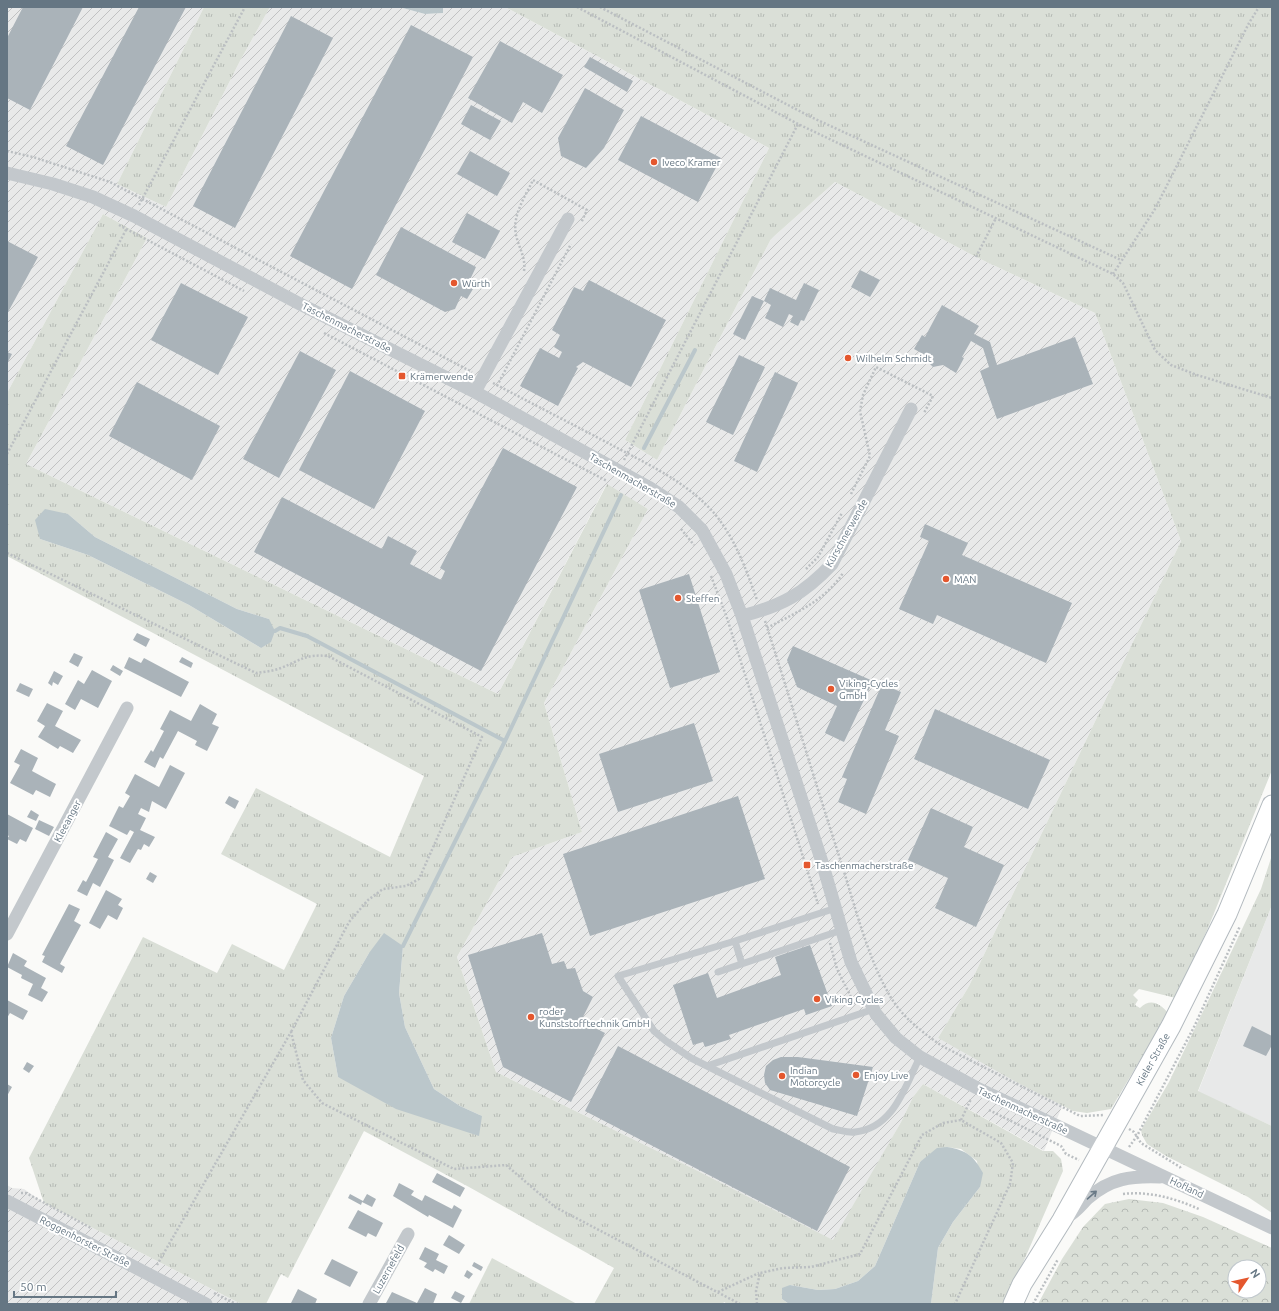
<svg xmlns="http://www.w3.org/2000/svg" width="1279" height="1311" font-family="Ubuntu,sans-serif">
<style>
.built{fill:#e8e9e9}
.industrial{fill:url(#industrial-furrows)}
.grass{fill:url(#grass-tufts);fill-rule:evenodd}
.forest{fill:url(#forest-crowns);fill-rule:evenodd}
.water{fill:#bbc7cb}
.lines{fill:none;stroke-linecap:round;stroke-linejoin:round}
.stream{stroke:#bbc7cb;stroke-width:4}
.building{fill:#aab3b9}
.secondary-casing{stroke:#b3babf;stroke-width:21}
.path{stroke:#bbbfc2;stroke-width:2.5;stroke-dasharray:2 2;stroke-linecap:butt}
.service{stroke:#c3c8cc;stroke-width:7}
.minor{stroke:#c3c8cc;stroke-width:13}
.secondary{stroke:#fff;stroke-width:19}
.oneway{stroke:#6a7a87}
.poi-dot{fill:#e4572e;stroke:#fff;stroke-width:1.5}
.labels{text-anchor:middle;stroke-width:4;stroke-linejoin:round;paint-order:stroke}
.poi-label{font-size:10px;fill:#657683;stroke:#fff;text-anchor:start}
.street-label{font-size:10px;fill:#657683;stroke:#fff}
</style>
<defs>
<pattern id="industrial-furrows" width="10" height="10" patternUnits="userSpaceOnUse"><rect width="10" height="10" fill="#e8e9e9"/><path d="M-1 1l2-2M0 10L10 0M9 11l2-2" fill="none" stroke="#c0c1c2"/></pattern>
<pattern id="grass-tufts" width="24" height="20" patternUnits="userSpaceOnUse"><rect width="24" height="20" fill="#dadfd7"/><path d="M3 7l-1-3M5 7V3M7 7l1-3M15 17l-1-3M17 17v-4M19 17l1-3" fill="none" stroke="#b4b9b4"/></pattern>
<pattern id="forest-crowns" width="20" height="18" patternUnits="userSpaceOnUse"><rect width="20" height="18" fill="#dadfd7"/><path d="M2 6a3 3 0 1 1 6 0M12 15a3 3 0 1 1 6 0" fill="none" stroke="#b4b9b4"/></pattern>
</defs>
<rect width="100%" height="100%" fill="#fafaf8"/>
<path class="built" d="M1272 905V1126L1198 1092Z"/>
<path class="industrial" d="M7 7H204L117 184 166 207 240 61 270 7H399L425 14 443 13V7H505L769 148 625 440 657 460 771 239 835 182 976 257 1095 313 1181 541 969 986 938 1038 1063 1104 1044 1151 923 1084 913 1097 901 1122 834 1241 694 1169 496 1072 457 957 512 857 582 832 544 703 648 509 606 485 498 694 26 464 147 238 103 214 7 393Z
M7 1185 12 1188 24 1189 44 1203 241 1304H7Z"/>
<path class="grass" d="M204 7H270L240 61 166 207 117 184Z
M505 7H1272V770L1208 928 1176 998 1139 989 1133 995 1138 1000 1135 1005 1140 1008C1150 998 1160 1003 1168 1013L1111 1109 1087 1113 1073 1111 1020 1084 938 1038 969 986 1181 541 1095 313 976 257 835 182 771 239 657 460 625 440 769 148Z
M103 214 147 238 26 464 498 694 607 484 648 509 544 703 582 832 512 857 457 957 496 1072 694 1169 833 1240 901 1122 913 1097 923 1084 1043 1151H1053L1061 1159 1063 1171 1005 1304H931L938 1248 953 1222 980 1187 977 1161 961 1149 947 1147 920 1162 875 1266 858 1281 835 1289 818 1290 790 1285 782 1299 789 1304H727L724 1302 723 1304H594L614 1268 469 1187 364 1131 288 1278 281 1274 266 1304H241L44 1203 29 1158 143 937 217 973 232 944 284 970 317 904 221 854 256 788 390 857 424 776 7 556V393ZM68 514 95 537 237 609 269 619 261 648 189 605 88 555 40 539ZM403 946 399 993 405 1027 434 1089 460 1106 482 1116 338 1077 331 1038 344 996 369 953Z
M1272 855V905L1198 1091 1272 1126V1213L1248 1197 1166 1156 1147 1144 1142 1135 1141 1130 1169 1082 1209 999 1261 889Z
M492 1258 577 1304H469Z"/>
<path class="forest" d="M1129 1199 1163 1203 1203 1217 1272 1248V1304H1038L1062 1259 1083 1227 1105 1204ZM1235 1267H1259V1291H1235Z"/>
<path class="water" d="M399 7H443V13L425 14Z
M45 509 68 514 95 537 237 609 269 619 275 631 271 642 261 648 189 605 88 555 40 539 35 520Z
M384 933 403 946 399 993 405 1027 434 1089 460 1106 482 1116 479 1136 396 1109 338 1077 331 1038 344 996 369 953Z
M947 1147C966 1150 974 1156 983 1173L980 1187 953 1222 938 1248 931 1304H789L782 1299V1288L790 1285 818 1290 835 1289 858 1281 875 1266 920 1162 937 1148Z"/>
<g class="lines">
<path class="stream" d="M644 448 695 350
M275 631 280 628 307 636 505 741
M403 946 505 741 621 495"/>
</g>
<path class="building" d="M23 7H83L30 110 7 98V38Z
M139 7H186L103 165 66 146Z
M291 16 333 38 235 228 193 206Z
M411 25 473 57 352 289 290 256Z
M500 41 563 75 542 113 523 102 512 123 468 98Z
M590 57 633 81 627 92 584 67Z
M585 88 624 110 604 148 586 168 561 156 558 138Z
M471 105 501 121 490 140 461 124Z
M641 116 721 158 698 202 618 160Z
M470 151 510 173 497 196 457 174Z
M467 213 500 231 485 259 452 242Z
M401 227 476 267 467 286 473 289 467 299 461 296 455 309 445 312 376 275Z
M7 241 38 257 7 314Z
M860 270 880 280 870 297 851 287Z
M589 280 666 320 631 387 583 362 576 367 578 368 558 406 520 386 540 348 559 358 562 352 554 347 560 335 552 330 574 287 583 291Z
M181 283 248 317 218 375 151 340Z
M804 283 819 290 804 321 801 320 798 326 790 322 793 316 789 314 783 327 765 318 771 305 764 301 770 288 796 300Z
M752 296 764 301 745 340 733 334Z
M942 305 979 326 974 334 990 342 997 365 1075 337 1093 384 997 419 980 371 989 367 983 348 971 341 962 357 964 358 956 373 943 365 933 367 928 362 927 356 914 349 922 335 925 337Z
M300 351 336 370 279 478 243 459Z
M7 352 12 354 7 364Z
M739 355 765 367 733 435 706 422Z
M350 371 425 411 374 509 299 470Z
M775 372 798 383 757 472 734 461Z
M137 382 220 426 192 480 109 436Z
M503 448 577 487 481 671 254 552 282 497 382 549 388 536 417 551 410 564 441 580 445 571 440 568Z
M925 524 968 543 962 555 1072 603 1046 663 937 615 933 624 899 609 929 541 920 537Z
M689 574 720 672 670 688 639 590Z
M137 633 150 639 146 647 133 640Z
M793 646 873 681 844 742 825 733 837 706 797 687 787 660Z
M74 653 83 657 78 667 69 662Z
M129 657 141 663 144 658 189 682 181 697 124 668Z
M182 657 193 663 191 668 179 662Z
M113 665 123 671 120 676 110 670Z
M92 670 112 681 98 708 81 699 75 710 65 704 78 680 84 684Z
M54 671 63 676 58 685 53 682 52 686 48 683Z
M20 683 33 689 29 697 16 691Z
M882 684 901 692 885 730 899 736 866 814 838 802 847 779 842 777Z
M47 703 63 711 55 726 81 740 73 753 60 746 58 749 38 737 45 726 37 721Z
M200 704 217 714 212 724 219 727 207 751 195 745 197 741 178 731 163 759 160 757 155 768 144 762 151 750 153 752 164 731 160 729 170 710 191 721Z
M935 709 1050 760 1028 809 914 759Z
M694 723 713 781 618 812 599 754Z
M21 749 38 758 32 771 56 784 50 797 36 790 33 795 10 783 20 765 14 762Z
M170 765 185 773 166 809 152 801 149 812 141 808 138 814 146 818 140 830 155 837 149 847 144 844 141 850 138 849 130 863 120 858 134 832 130 830 127 835 109 826 119 806 123 808 130 796 125 793 135 774 159 787Z
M229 796 239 801 235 809 225 803Z
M738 796 765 879 590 936 563 854Z
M931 808 973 827 964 847 1004 865 976 927 935 908 948 878 908 860Z
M31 810 39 815 36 821 27 817Z
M7 814 33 828 26 842 20 839 17 844 7 839 9 836 7 835Z
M39 820 54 827 49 836 35 829Z
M106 832 118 839 108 857 114 860 100 887 93 883 87 896 77 891 83 880 86 882 98 859 93 857Z
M150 872 157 876 153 883 146 879Z
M106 890 122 899 118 905 123 908 117 920 108 915 100 929 89 923Z
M69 904 80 909 74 921 81 925 60 964 65 967 62 973 42 962 45 956 42 955Z
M542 933 552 964 564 961 567 969 575 968 583 991 593 997 581 1021 605 1033 571 1102 503 1067 468 955Z
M810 945 832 1006 806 1015 804 1009 729 1035 731 1039 705 1047 703 1042 693 1045 673 985 708 973 717 998 781 975 775 957Z
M13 953 27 961 24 966 46 978 41 988 48 992 42 1002 28 995 33 984 21 978 22 975 7 967Z
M7 1000 28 1011 23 1020 10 1013 7 1018Z
M1252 1026 1272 1036V1045L1266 1056 1243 1046Z
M618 1046 850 1167 817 1231 585 1111Z
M781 1057H798L873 1067 857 1116 770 1090 765 1083 764 1075 766 1066 773 1060Z
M27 1062 34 1066 29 1073 23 1069Z
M7 1084 12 1087 7 1096Z
M437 1173 465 1188 460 1197 432 1182Z
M399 1183 414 1191 411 1195 422 1201 425 1195 452 1209 454 1205 462 1210 453 1228 429 1215 428 1217 393 1196Z
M350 1194 363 1201 367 1194 376 1199 372 1207 362 1202 361 1205 348 1198Z
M358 1210 383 1223 376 1237 368 1233 366 1237 348 1228Z
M449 1235 465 1245 459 1254 443 1245Z
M425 1247 439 1254 436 1260 448 1266 444 1274 435 1269 433 1272 424 1267 427 1263 419 1259Z
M332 1259 358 1272 350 1287 324 1274Z
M474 1262 483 1267 481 1271 472 1266Z
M467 1270 473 1274 469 1279 464 1276Z
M425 1288 437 1294 433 1304 386 1303 392 1292 417 1303Z
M298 1289 317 1299 315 1304 291 1303Z
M455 1291 465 1296 461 1303 451 1298Z"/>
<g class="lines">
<defs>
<g id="secondary">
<path id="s1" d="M1013 1304 1022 1284 1062 1220 1171 1026 1227 914 1272 805"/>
</g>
</defs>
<use href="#secondary" class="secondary-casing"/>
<path class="path" d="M577 7 798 124 1113 274 1123 283 1155 350 1171 365 1197 375 1272 398
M600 7 811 117 1121 260
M7 151 33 157 110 182 472 372
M139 205 245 7
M119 225 244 291
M976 257 996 218
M524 271C526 258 519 248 516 235 512 215 525 197 533 180L587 210 581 223
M1113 274 1155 209 1249 23 1259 7
M324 333 607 481
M493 383C531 403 570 423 608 443 645 463 686 481 714 513 735 538 746 569 757 600
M497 386 571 244
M7 454 127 228
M624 460 798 124
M851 494 870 456 860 411 863 395 876 367 933 396 924 413
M681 529 694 545
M7 553 256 673C264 672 273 671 281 668 301 660 305 654 328 656L482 737 419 879 406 886 383 889 368 900 349 922 291 1032
M806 569 818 557 842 513
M711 576 726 615 818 904
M765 621C791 701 815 782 841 862 854 903 868 959 890 996 902 1017 922 1032 942 1046L1080 1116 1104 1115
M767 628C795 613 825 601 843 573
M830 943 837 969 855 1005
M989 1110 1061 1146 1066 1154 1079 1160
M961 1120 971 1099
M1129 1129 1134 1132 1141 1143 1180 1167 1181 1170
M1129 1147 1137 1136 1195 1025 1240 926
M21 1193H26L91 1228
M1123 1194C1149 1191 1174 1198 1199 1209
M157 1265 291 1032 303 1080 322 1103 454 1169 506 1165 555 1207 740 1304
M718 1292 759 1273
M214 1293 236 1304
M757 1304 756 1291 760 1273 783 1268 811 1267 860 1254 922 1135 943 1123 961 1120 1001 1143 1013 1163 1010 1184 955 1304
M1033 1304 1058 1259"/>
<path class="service" d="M836 908 735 941 618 976 654 1031 666 1041 691 1058 833 1129C840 1130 848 1133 855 1132 894 1128 905 1086 920 1057
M735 941 742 964
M718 972 842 930
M707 1066 874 1009"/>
<path class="minor" d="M7 173 53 184 93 197 134 216 300 304 475 392 650 488 679 507 702 530 726 574 742 616 822 862 851 962 876 1014 896 1038 920 1057 977 1088 1272 1228
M475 392 568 219
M742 616C781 606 804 594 832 564L911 409
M7 934 127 708
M7 1201 206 1304
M1067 1217C1076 1212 1081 1205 1088 1198 1111 1178 1131 1176 1160 1177
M369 1304 408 1234"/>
<use href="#secondary" class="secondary"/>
</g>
<defs><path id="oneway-shaft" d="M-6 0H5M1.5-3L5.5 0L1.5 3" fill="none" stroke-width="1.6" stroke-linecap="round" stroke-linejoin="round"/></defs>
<use class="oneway" href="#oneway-shaft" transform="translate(1092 1195) rotate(-41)"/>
<g class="poi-dot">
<circle cx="654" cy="162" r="4"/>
<circle cx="454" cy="283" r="4"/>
<circle cx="848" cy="358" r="4"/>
<rect x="398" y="372" width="8" height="8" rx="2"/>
<circle cx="946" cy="579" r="4"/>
<circle cx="678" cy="598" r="4"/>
<circle cx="831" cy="689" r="4"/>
<rect x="803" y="861" width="8" height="8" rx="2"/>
<circle cx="817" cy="999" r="4"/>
<circle cx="531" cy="1017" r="4"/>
<circle cx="856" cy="1075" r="4"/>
<circle cx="782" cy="1076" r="4"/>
</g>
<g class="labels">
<g class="poi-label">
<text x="662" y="166">Iveco Kramer</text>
<text x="462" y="287">Würth</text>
<text x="856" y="362">Wilhelm Schmidt</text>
<text x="410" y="380">Krämerwende</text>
<text x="954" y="583">MAN</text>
<text x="686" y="602">Steffen</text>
<text x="839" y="687">Viking-Cycles<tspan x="839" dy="12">GmbH</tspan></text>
<text x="815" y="869">Taschenmacherstraße</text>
<text x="825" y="1003">Viking Cycles</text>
<text x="539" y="1015">roder<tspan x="539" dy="12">Kunststofftechnik GmbH</tspan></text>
<text x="790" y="1074">Indian<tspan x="790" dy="12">Motorcycle</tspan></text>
<text x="864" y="1079">Enjoy Live</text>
</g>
<g class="street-label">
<text transform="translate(347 327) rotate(27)" y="4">Taschenmacherstraße</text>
<text transform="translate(633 480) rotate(30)" y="4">Taschenmacherstraße</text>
<text transform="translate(846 533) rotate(-61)" y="4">Kürschnerwende</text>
<text transform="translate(67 821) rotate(-62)" y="4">Kleeanger</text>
<text dy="4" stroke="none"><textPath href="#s1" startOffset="282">Kieler Straße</textPath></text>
<text transform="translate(1023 1110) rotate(25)" y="4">Taschenmacherstraße</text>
<text transform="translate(1187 1187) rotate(25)" y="4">Hofland</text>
<text transform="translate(85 1241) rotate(27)" y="4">Roggenhorster Straße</text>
<text transform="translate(388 1269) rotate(-61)" y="4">Luzernefeld</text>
</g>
</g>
<rect width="1279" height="1311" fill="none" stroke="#657683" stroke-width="16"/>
<g transform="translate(1247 1279) rotate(56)"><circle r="19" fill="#ffffff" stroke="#c1c8cd"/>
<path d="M0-3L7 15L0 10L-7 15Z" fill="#e4572e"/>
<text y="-6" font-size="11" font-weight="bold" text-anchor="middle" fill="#657683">N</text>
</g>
<path d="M14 1291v6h102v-6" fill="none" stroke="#657683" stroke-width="2"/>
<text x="20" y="1291" font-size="12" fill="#657683" stroke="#ffffff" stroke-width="3" paint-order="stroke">50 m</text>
</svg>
